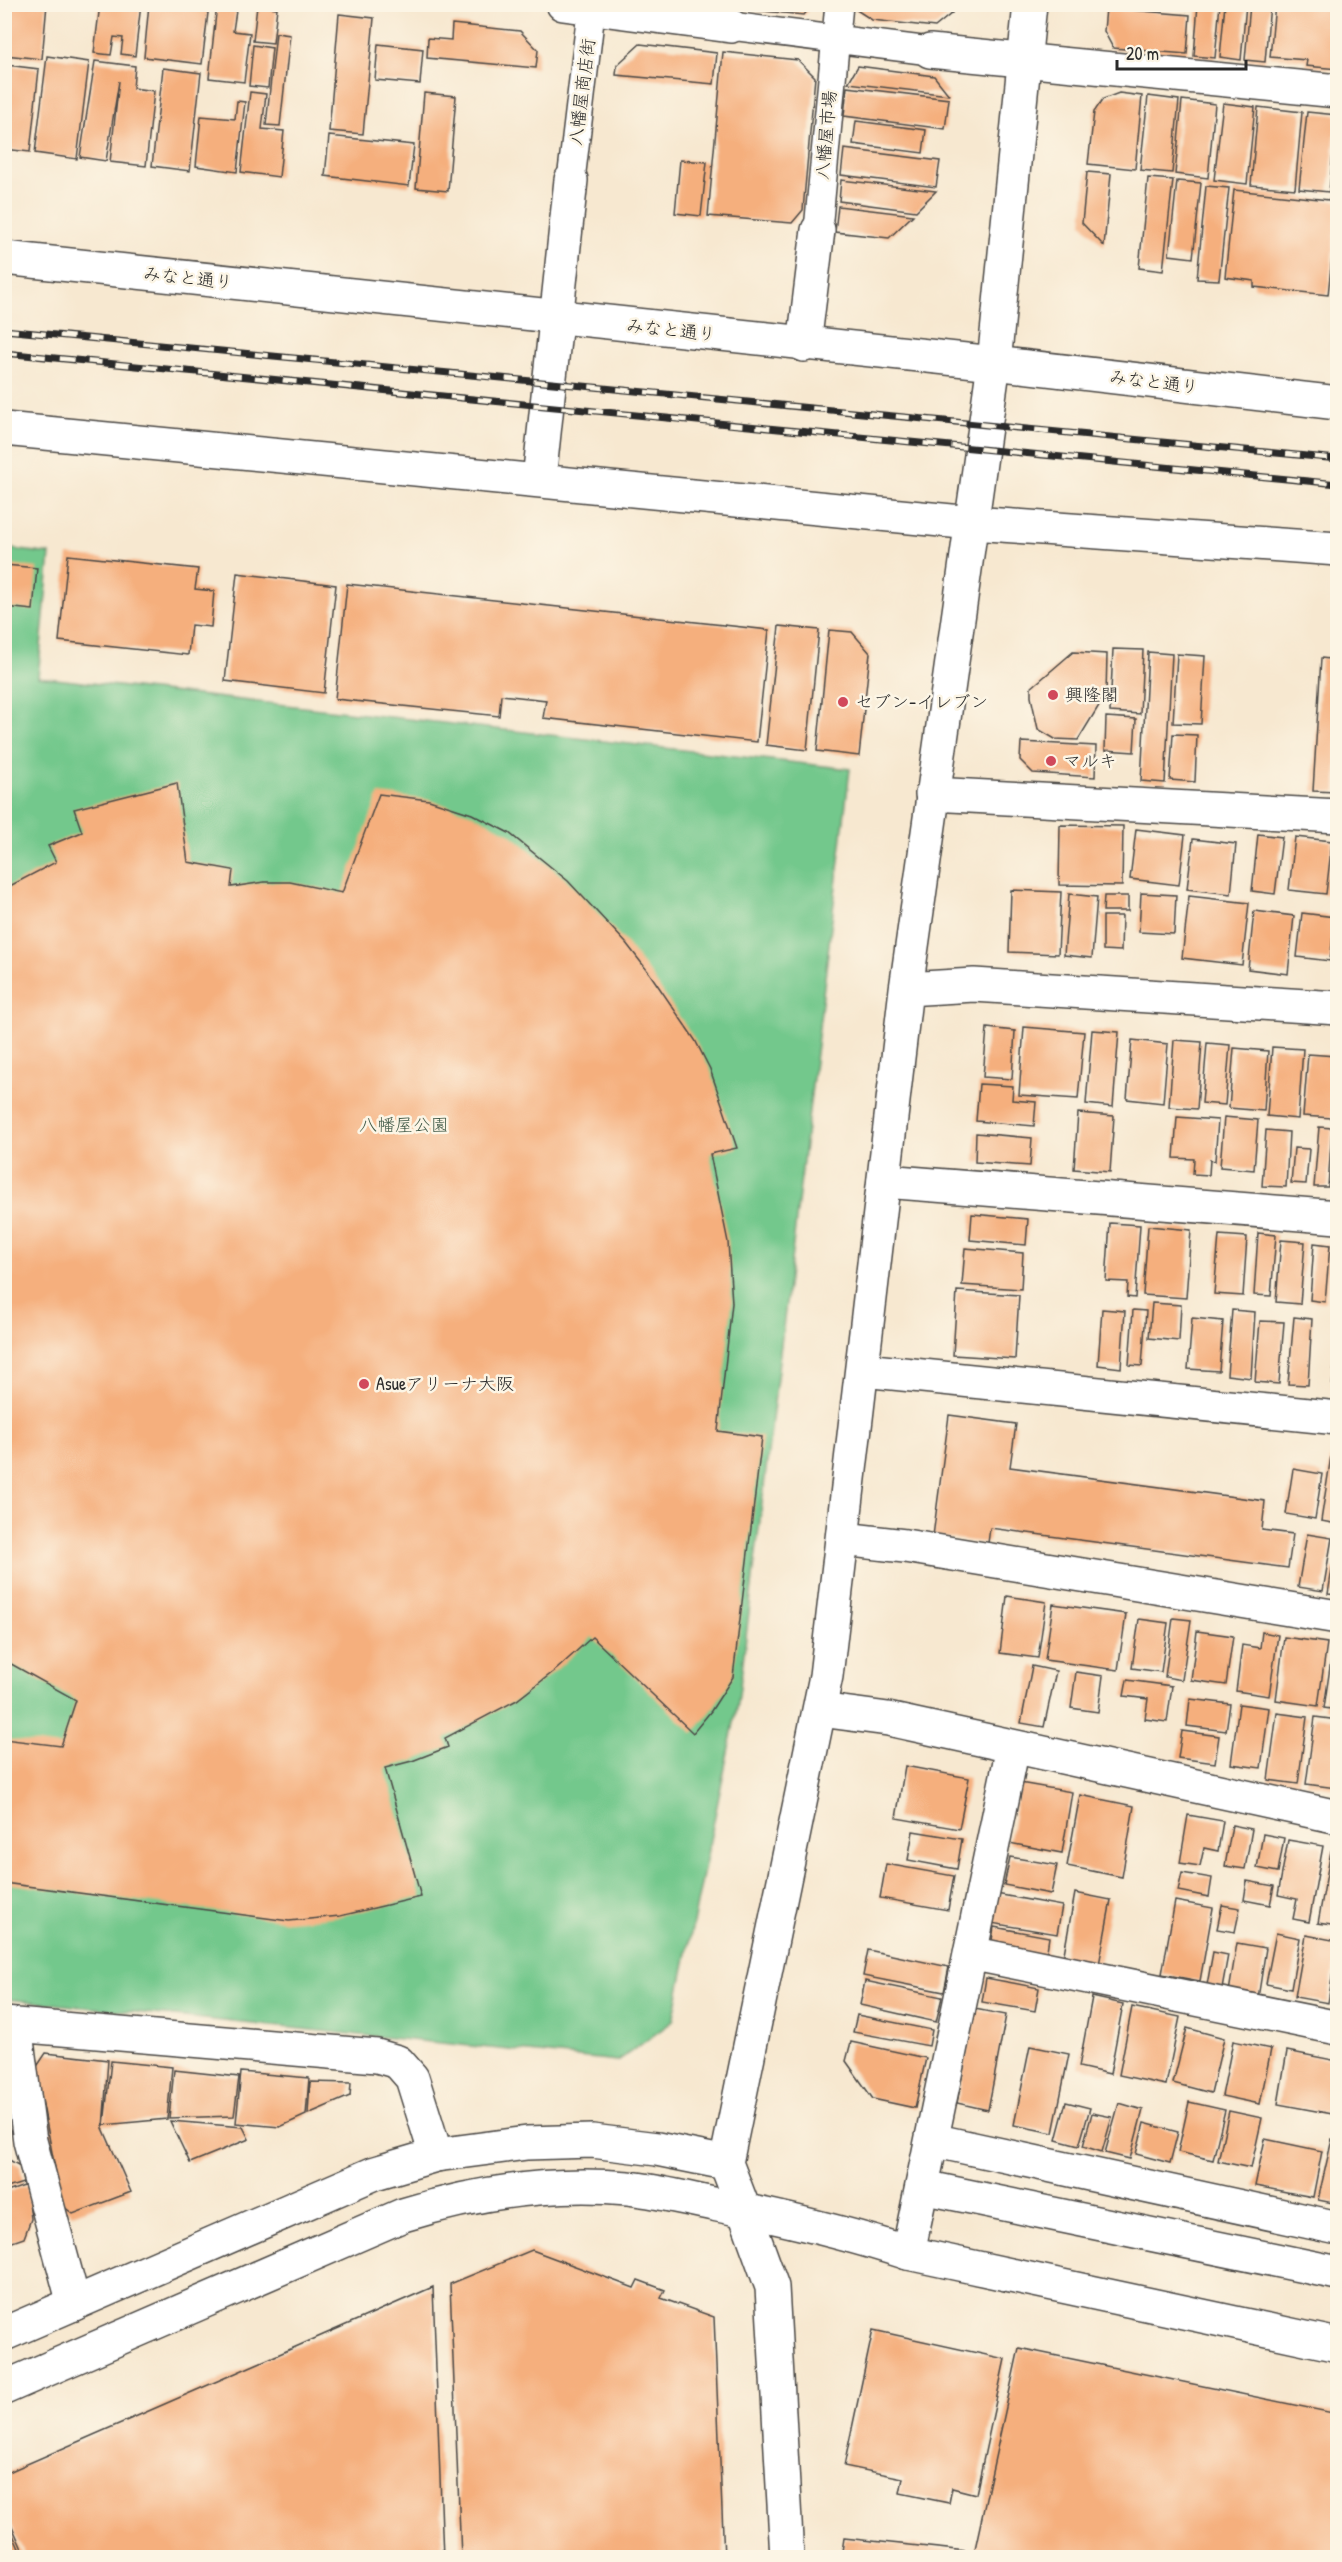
<svg xmlns="http://www.w3.org/2000/svg" width="1342" height="2562" font-family="'Patrick Hand','Klee One',sans-serif">
<style>
.green{fill:#73c88c;stroke:#4f7a5c;stroke-width:1.5}
.building{fill:#f5af7d}
.lines{fill:none;stroke-linecap:round;stroke-linejoin:round}
.pedestrian-casing{stroke:#4a4744;stroke-width:30}
.minor-casing{stroke:#4a4744;stroke-width:36}
.tertiary-casing{stroke:#4a4744;stroke-width:36}
.trunk-casing{stroke:#4a4744;stroke-width:36}
.pedestrian{stroke:#fff;stroke-width:27}
.minor{stroke:#fff;stroke-width:33}
.tertiary{stroke:#fff;stroke-width:33}
.trunk{stroke:#fff;stroke-width:33}
.rail-casing{stroke:#2b2b2b;stroke-width:7}
.rail{stroke:#fcf5e5;stroke-width:4.5;stroke-dasharray:14;stroke-linecap:butt}
.poi-dot{fill:#d1495b;stroke:#fcf5e5;stroke-width:2}
.labels{text-anchor:middle;stroke-width:5;stroke-linejoin:round;paint-order:stroke}
.street-label{font-size:18px;fill:#2b2b2b;stroke:#fcf5e5}
.poi-label{font-size:18px;fill:#2b2b2b;stroke:#fcf5e5;text-anchor:start}
.park-label{font-size:18px;fill:#415a48;stroke:#fcf5e5}
</style>
<rect width="100%" height="100%" fill="#fcf5e5"/>
<filter id="ink" filterUnits="userSpaceOnUse"><feTurbulence type="fractalNoise" baseFrequency=".0167" numOctaves="2"/><feDisplacementMap in="SourceGraphic" scale="12" xChannelSelector="R" yChannelSelector="G"/><feConvolveMatrix kernelMatrix="1 2 1 2 8 2 1 2 1" color-interpolation-filters="sRGB"/></filter>
<filter id="wash" filterUnits="userSpaceOnUse"><feTurbulence type="fractalNoise" baseFrequency=".008" numOctaves="4" result="noise"/><feDisplacementMap in="SourceGraphic" scale="24" xChannelSelector="R" yChannelSelector="G"/><feGaussianBlur stdDeviation="1.35" result="paint"/><feColorMatrix in="noise" values="0 0 0 0 0 0 0 0 0 0 0 0 0 0 0 0 0 1.4 0 .05"/><feComposite in="paint" operator="in"/></filter>
<g filter="url(#wash)">
<rect width="100%" height="100%" fill="#f7e8d0"/>
<path class="green" d="M5 548 50 554 38 677 850 769 738 1703 673 2021 618 2061 5 1999Z"/>
<g id="blocks">
<path class="building" d="M10 4H47L42 59 5 55Z
M100 4H141L135 56 121 54 123 38 114 37 111 55 94 53Z
M149 4H209L202 64 144 57Z
M217 4H237L233 31 250 33 244 82 209 78Z
M722 4H813L804 15 722 7Z
M855 4H953L952 13 935 27 872 20 855 9Z
M1198 4H1220L1215 58 1194 56Z
M1225 4H1246L1241 60 1220 57Z
M1250 4H1270L1265 62 1245 60Z
M1275 4H1338V69L1306 66 1307 60 1270 57Z
M257 6 277 8 273 43 253 41Z
M1106 8 1190 15 1187 54 1113 48 1104 31Z
M339 14 374 18 363 134 329 131Z
M452 24 520 31 538 50 536 68 427 58 428 38 451 40Z
M276 33 290 35 280 126 266 125Z
M378 44 423 49 420 84 375 80Z
M640 44 717 53 714 84 616 75 617 65Z
M253 45 272 48 268 88 249 86Z
M723 52 798 60 815 77 803 210 792 223 708 216Z
M47 56 89 62 77 159 35 153Z
M95 61 135 66 133 88 154 91 146 166 110 162 119 81 106 161 80 157Z
M6 65 39 69 30 152 4 149Z
M858 66 934 76 949 95 848 83Z
M163 68 201 73 190 171 152 166Z
M847 87 949 99 945 129 844 116Z
M250 92 266 94 262 129 284 131 279 177 241 172Z
M424 93 456 96 448 191 416 188Z
M1119 93 1142 96 1135 169 1088 164 1094 112 1103 99Z
M1148 96 1179 100 1172 173 1140 170Z
M1182 100 1215 104 1208 178 1175 174Z
M237 101 245 102 237 172 196 166 201 116 235 119Z
M1223 103 1255 107 1247 184 1214 180Z
M1258 107 1302 112 1295 189 1251 185Z
M1307 112 1337 115 1329 192 1299 189Z
M856 121 926 130 923 153 853 144Z
M329 136 414 145 409 186 325 176Z
M844 149 940 161 936 187 841 175Z
M680 160 707 162 701 216 675 213Z
M1087 172 1111 174 1104 246 1082 223Z
M1148 178 1173 180 1163 271 1139 268Z
M841 180 936 191 916 211 839 201Z
M1177 181 1201 183 1193 258 1169 255Z
M1206 186 1229 188 1219 280 1197 279Z
M1234 190 1338 201 1328 295 1254 287V281L1225 277Z
M838 206 913 215 889 238 835 232Z
M68 555 198 569 195 589 214 591 211 627 191 625 188 655 59 641Z
M5 565 37 568 33 610 5 607Z
M237 573 336 585 324 693 225 681Z
M347 584 769 630 757 742 543 718 546 700 501 695 499 716 335 699Z
M779 626 819 630 807 750 766 745Z
M829 630 852 632 870 653 859 756 817 751Z
M1113 649 1143 650 1140 714 1110 712Z
M1073 652 1107 654 1106 694 1078 740 1055 739 1038 729 1031 697V688Z
M1148 652 1172 654 1165 783 1141 781Z
M1177 654 1205 656 1201 724 1173 723Z
M1321 658 1338 660 1336 792 1313 791Z
M1106 717 1136 719 1134 752 1105 750Z
M1173 734 1197 735 1195 782 1170 780Z
M1021 742 1096 746 1095 777 1033 773 1020 760Z
M177 783 188 862 233 870 231 887 264 882H290L342 893 379 794 429 800 472 814 509 833 568 881 626 943 650 974 695 1040 710 1069 737 1148 710 1154 728 1242 732 1303 718 1431 762 1437 733 1677 711 1711 693 1733 592 1637 557 1669 517 1700 445 1738 448 1747 412 1761 385 1768 421 1897 340 1916 289 1921 4 1883V1739L61 1746 76 1700 4 1660V889L56 862 48 846 82 832 74 809Z
M1060 825 1123 826 1122 886 1059 885Z
M1136 829 1185 835 1179 885 1130 879Z
M1258 834 1282 837 1275 894 1252 891Z
M1295 837 1332 841 1326 894 1289 890Z
M1193 839 1236 844 1231 894 1187 889Z
M1336 858H1338V887H1333Z
M1011 890 1061 892 1058 954 1009 952Z
M1141 893 1176 895 1174 934 1139 932Z
M1069 894 1097 897 1092 958 1064 955Z
M1104 896H1128V911H1103Z
M1189 896 1249 903 1242 965 1182 958Z
M1254 911 1294 916 1288 974 1248 969Z
M1302 913 1335 917 1330 961 1297 957Z
M1103 916H1122L1121 951 1103 950Z
M1024 1027 1084 1032 1078 1099 1019 1095Z
M987 1028 1015 1031 1012 1079 983 1077Z
M1092 1030 1119 1032 1113 1107 1086 1104Z
M1132 1040 1168 1044 1163 1103 1127 1099Z
M1174 1040 1202 1042 1197 1109 1169 1107Z
M1207 1043 1230 1045 1225 1105 1202 1103Z
M1272 1047 1303 1049 1298 1119 1267 1116Z
M1234 1048 1268 1051 1264 1111 1229 1108Z
M1308 1054 1336 1056 1332 1118 1303 1116Z
M979 1084 1013 1086 1012 1100 1036 1102 1034 1126 976 1121Z
M1078 1113 1114 1116 1110 1172 1074 1169Z
M1177 1117 1218 1120 1215 1161 1210 1160 1209 1175 1193 1174 1194 1159 1174 1158Z
M1224 1117 1258 1120 1254 1170 1220 1167Z
M1319 1127 1332 1128 1328 1187H1314Z
M1266 1130 1289 1132 1286 1187 1262 1186Z
M976 1133 1032 1138 1030 1166 975 1162Z
M1294 1148 1309 1149 1306 1184 1291 1183Z
M972 1214 1028 1219 1026 1245 970 1240Z
M1110 1223 1140 1225 1135 1298 1127 1297 1128 1282 1106 1281Z
M1148 1226 1191 1230 1186 1298 1143 1295Z
M1258 1233 1276 1235 1271 1296 1254 1295Z
M1219 1235 1247 1237 1243 1296 1214 1294Z
M1281 1240 1305 1242 1300 1304 1276 1302Z
M1314 1243 1330 1245 1325 1302 1310 1300Z
M965 1248 1023 1253 1021 1289 962 1285Z
M957 1291 1019 1295 1015 1359 953 1355Z
M1152 1303 1181 1305 1179 1341 1149 1338Z
M1102 1309 1125 1311 1121 1368 1098 1365Z
M1133 1310 1146 1311 1142 1366 1129 1365Z
M1232 1310 1255 1312 1251 1378 1227 1375Z
M1294 1317 1312 1319 1308 1385 1288 1384Z
M1192 1318 1223 1321 1219 1371 1188 1369Z
M1260 1321 1284 1322 1279 1384 1255 1382Z
M1336 1343H1338V1387H1332Z
M949 1415 1016 1424 1010 1467 1265 1501 1262 1530 1293 1534 1288 1568 990 1528 988 1543 933 1536Z
M1331 1456 1338 1457V1524L1321 1521Z
M1293 1469 1322 1474 1315 1519 1286 1514Z
M1307 1534 1332 1538 1323 1591 1298 1587Z
M1332 1569 1338 1570V1595L1328 1594Z
M1007 1596 1046 1602 1038 1658 1000 1653Z
M1053 1604 1126 1614 1118 1670 1045 1660Z
M1173 1618 1191 1620 1182 1680 1165 1677Z
M1139 1619 1168 1623 1161 1672 1132 1668Z
M1197 1631 1233 1636 1226 1685 1191 1680Z
M1262 1632 1278 1635 1269 1696 1236 1691 1242 1645 1260 1648Z
M1284 1637 1327 1643 1318 1706 1276 1700Z
M1333 1647 1338 1648V1710L1324 1708Z
M1032 1666 1056 1671 1044 1727 1021 1723Z
M1076 1672 1103 1676 1098 1712 1071 1708Z
M1127 1680 1172 1686 1167 1722 1145 1719 1148 1699 1124 1696Z
M1190 1699 1230 1704 1226 1731 1187 1726Z
M1239 1704 1269 1708 1261 1768 1231 1764Z
M1277 1713 1307 1717 1298 1784 1268 1780Z
M1315 1717 1338 1720 1336 1788 1306 1784Z
M1182 1731 1219 1736 1215 1763 1178 1758Z
M905 1766 969 1778 959 1829 896 1818Z
M1020 1783 1072 1792 1062 1853 1009 1843Z
M1080 1795 1134 1806 1122 1877 1067 1866Z
M1188 1815 1223 1821 1218 1851 1204 1848 1200 1866 1180 1863Z
M1232 1825 1252 1829 1245 1869 1225 1866Z
M913 1831 962 1839 957 1869 908 1860Z
M1263 1834 1284 1838 1278 1872 1257 1868Z
M1288 1840 1323 1846 1309 1922 1293 1919 1297 1899 1278 1895Z
M1331 1851 1338 1852V1926L1318 1923Z
M1010 1857 1057 1865 1051 1894 1004 1885Z
M886 1864 954 1876 948 1910 880 1898Z
M1182 1873 1212 1878 1209 1897 1178 1891Z
M1247 1881 1274 1886 1270 1905 1244 1900Z
M1075 1893 1111 1900 1099 1965 1063 1959Z
M996 1894 1062 1906 1057 1934 991 1923Z
M1175 1901 1213 1908 1200 1981 1162 1974Z
M1222 1905 1240 1908 1235 1932 1217 1929Z
M994 1927 1049 1937 1046 1957 991 1947Z
M1276 1933 1300 1938 1291 1989 1266 1984Z
M1306 1935 1338 1941 1328 2003 1295 1997Z
M1237 1943 1266 1948 1258 1998 1229 1992Z
M868 1950 949 1967 944 1992 863 1976Z
M1213 1952 1228 1955 1222 1988 1207 1985Z
M986 1978 1039 1988 1035 2011 982 2002Z
M865 1981 942 1997 936 2022 860 2005Z
M1092 1997 1123 2004 1110 2074 1079 2067Z
M1132 2007 1180 2017 1166 2085 1119 2075Z
M975 2009 1006 2015 988 2110 957 2103Z
M857 2015 932 2030 929 2046 853 2032Z
M1187 2028 1224 2038 1211 2093 1173 2083Z
M1233 2041 1271 2049 1260 2104 1222 2096Z
M851 2042 926 2058 915 2108 873 2099 846 2061Z
M1030 2046 1069 2054 1053 2133 1014 2125Z
M1287 2051 1338 2061V2115L1278 2104Z
M46 2053 108 2060 103 2128 131 2192 73 2214 62 2205 36 2068Z
M111 2061 172 2067 167 2119 104 2125Z
M174 2070 239 2077 234 2116 169 2118Z
M241 2072 309 2078 306 2115 280 2127 236 2123Z
M310 2082 351 2083 350 2096 308 2114Z
M4 2093H9L11 2109 4 2119Z
M1066 2102 1090 2108 1079 2146 1056 2140Z
M1189 2102 1225 2110 1213 2160 1178 2152Z
M1119 2103 1143 2110 1130 2159 1105 2153Z
M1229 2111 1262 2118 1251 2168 1218 2161Z
M1092 2113 1112 2117 1102 2152 1083 2146Z
M170 2121 243 2127 249 2139 190 2163Z
M1144 2123 1178 2132 1170 2163 1136 2154Z
M1265 2139 1322 2151 1313 2197 1255 2186Z
M1332 2139 1338 2141V2204L1318 2200Z
M4 2157 20 2166 23 2183 4 2189Z
M27 2185 31 2219 24 2238 4 2245V2193Z
M532 2250 634 2288 638 2280 665 2290 661 2298 714 2317 724 2558H461L450 2284Z
M433 2287 443 2558H26L4 2508V2474Z
M873 2330 1005 2359 976 2494 952 2488 949 2503 900 2493 903 2478 844 2466Z
M1019 2348 1338 2414V2558H973Z
M4 2514 23 2558H4Z
M844 2538 966 2551V2558H841Z"/>
</g>
</g>
<g filter="url(#ink)">
<use href="#blocks" fill-opacity="0" stroke="#4a4744" stroke-width="1.5"/>
<g class="lines">
<defs>
<path id="pedestrian" d="M731 26 930 51
M571 180 592 4
M818 230 839 4"/>
<path id="minor" d="M563 4 731 26
M930 51 1338 91
M804 345 818 230
M539 480 571 180
M932 794 1338 816
M884 1181 1338 1217
M863 1370 1338 1418
M843 1539 905 1546 1338 1617
M820 1710 888 1719 1338 1817
M970 1953 1338 2028
M4 2024 377 2056 398 2062 412 2078 436 2155
M15 2025 30 2141 74 2304
M932 2140 1338 2228
M923 2187 1338 2273
M744 2210 772 2287 787 2558
M908 2253 1013 1747"/>
<path id="tertiary" d="M906 989 974 985 1338 1008
M744 2210 726 2163 826 1676 906 989 994 363 1030 4
M4 2334 375 2173 436 2155 527 2143 592 2141 657 2149 726 2163
M4 2388 403 2215C475 2193 552 2181 628 2188 656 2191 685 2198 713 2204 779 2217 844 2232 908 2253L1338 2345"/>
<path id="trunk" d="M4 258 994 363 1338 403
M4 429 972 523 1338 549"/>
</defs>
<use href="#pedestrian" class="pedestrian-casing"/>
<use href="#minor" class="minor-casing"/>
<use href="#tertiary" class="tertiary-casing"/>
<use href="#trunk" class="trunk-casing"/>
<use href="#pedestrian" class="pedestrian"/>
<use href="#minor" class="minor"/>
<use href="#tertiary" class="tertiary"/>
<use href="#trunk" class="trunk"/>
<defs>
<path id="rail" d="M4 330 1338 459
M4 353 1338 484"/>
</defs>
<use href="#rail" class="rail-casing"/>
<use href="#rail" class="rail"/>
</g>
</g>
<g class="poi-dot">
<circle cx="1053" cy="695" r="6"/>
<circle cx="843" cy="702" r="6"/>
<circle cx="1051" cy="761" r="6"/>
<circle cx="364" cy="1384" r="6"/>
</g>
<g class="labels">
<g class="street-label">
<text transform="translate(582 92) rotate(-83)" y="6">八幡屋商店街</text>
<text transform="translate(826 135) rotate(-85)" y="6">八幡屋市場</text>
<text transform="translate(188 278) rotate(6)" y="6">みなと通り</text>
<text transform="translate(671 330) rotate(6)" y="6">みなと通り</text>
<text transform="translate(1154 382) rotate(7)" y="6">みなと通り</text>
</g>
<g class="poi-label">
<text x="1065" y="701">興隆閣</text>
<text x="855" y="708">セブン-イレブン</text>
<text x="1063" y="767">マルキ</text>
<text x="376" y="1390">Asueアリーナ大阪</text>
</g>
<g class="park-label">
<text x="404" y="1131">八幡屋公園</text>
</g>
</g>
<rect width="1342" height="2562" fill="none" stroke="#fcf5e5" stroke-width="24"/>
<path d="M1117 60v9h129v-9" fill="none" stroke="#2b2b2b" stroke-width="3"/>
<text x="1126" y="60" font-size="18" fill="#2b2b2b" stroke="#fcf5e5" stroke-width="4.5" paint-order="stroke">20 m</text>
</svg>
